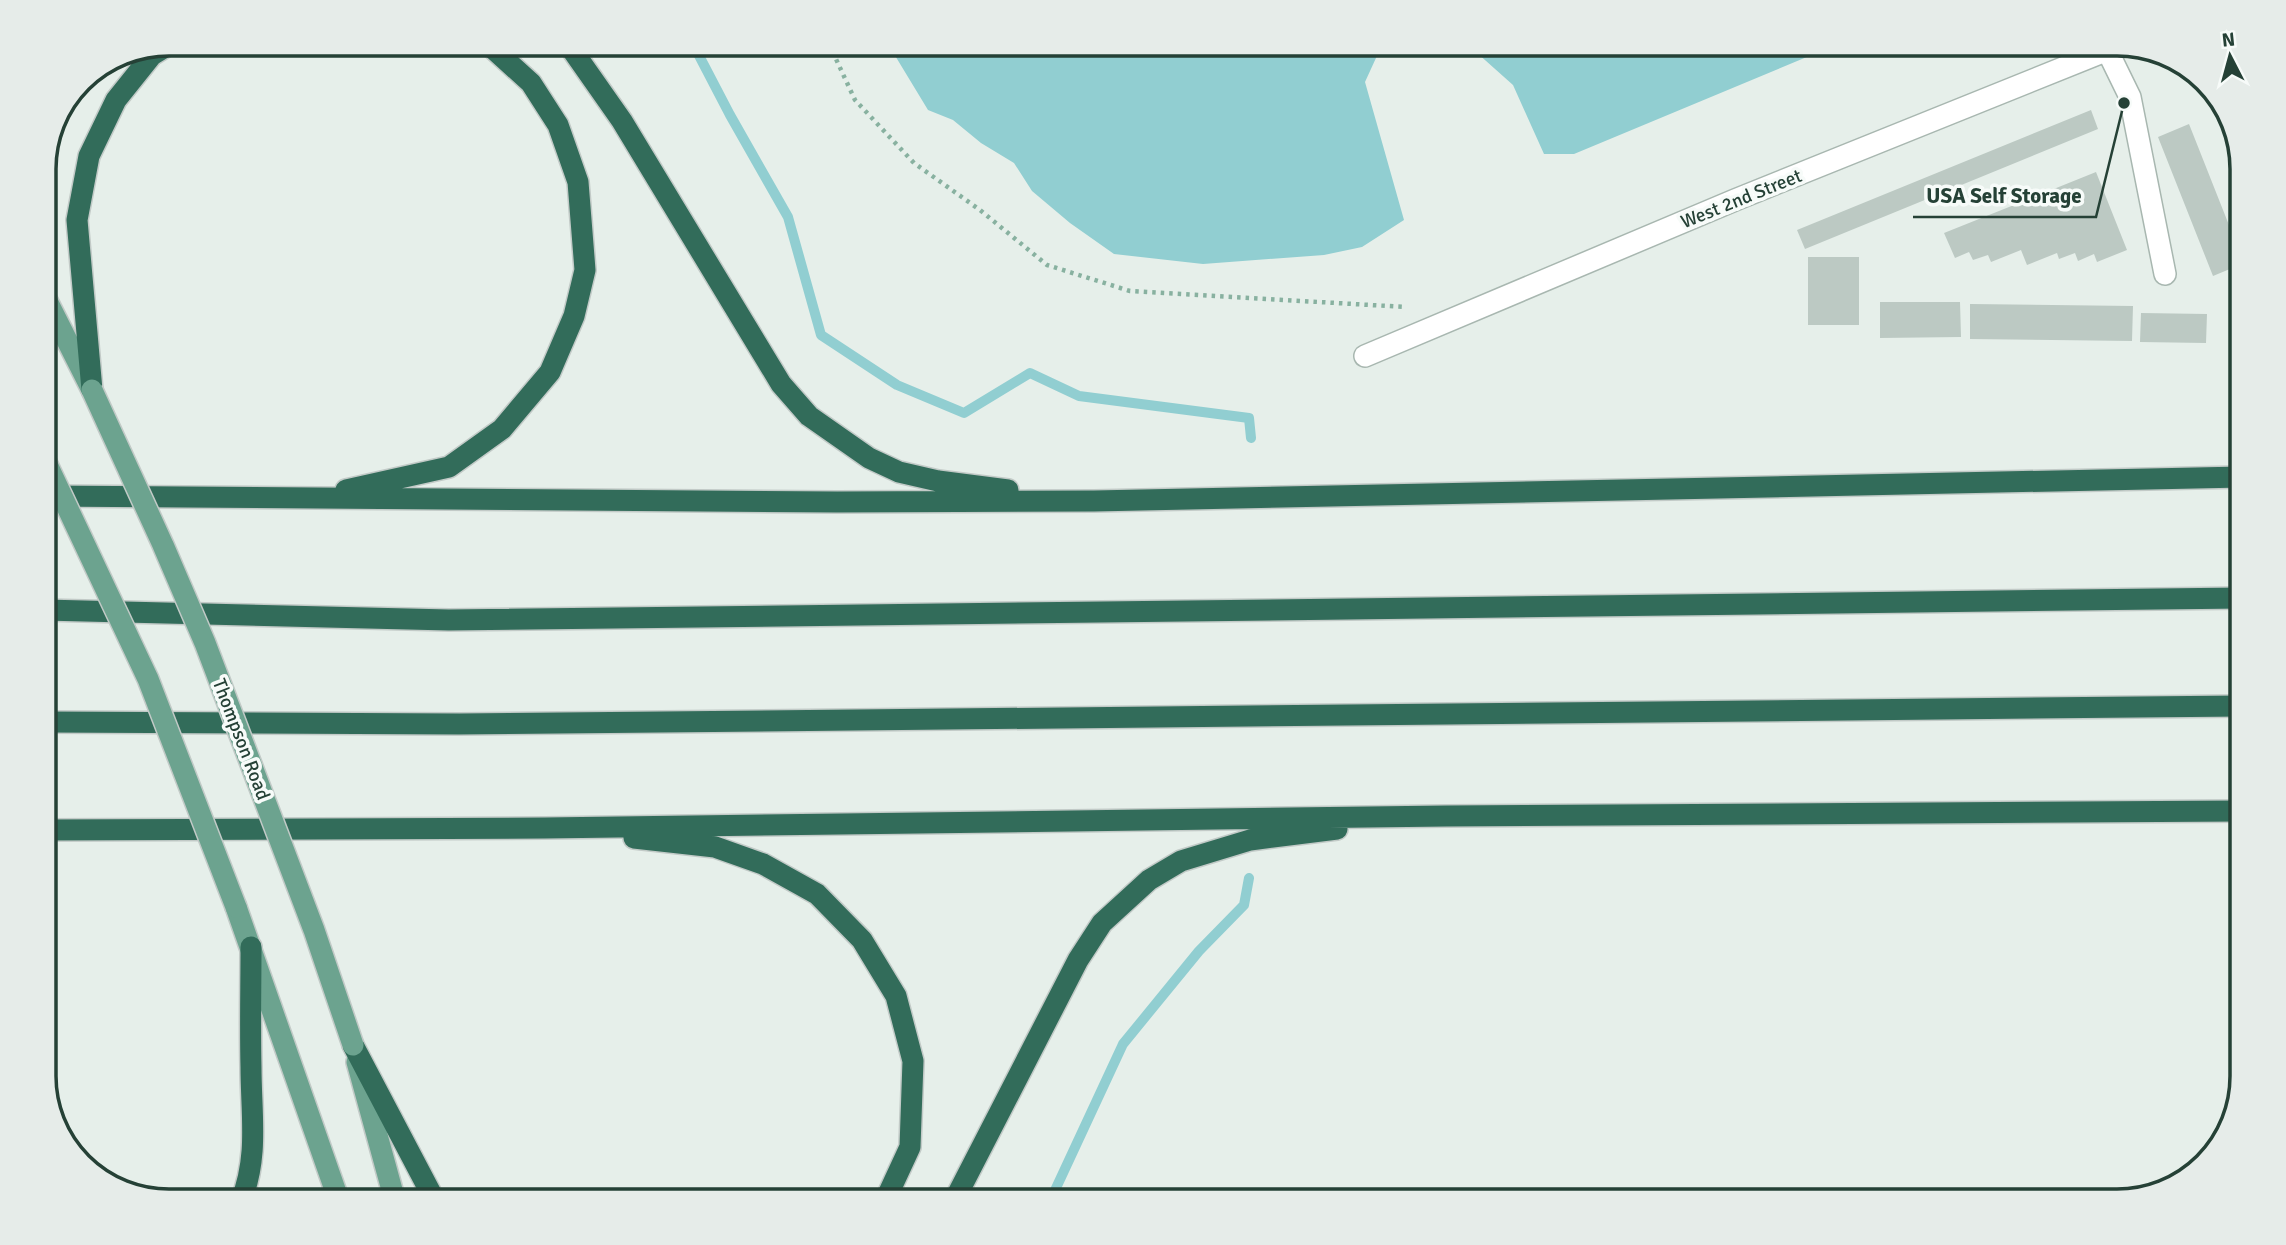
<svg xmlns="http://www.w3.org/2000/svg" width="2286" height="1245" font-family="Signika,sans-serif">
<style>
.water{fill:#91ced1}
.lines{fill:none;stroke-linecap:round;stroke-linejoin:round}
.stream{stroke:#91ced1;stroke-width:10}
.building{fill:#bcc9c3}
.lane-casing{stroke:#a8b7b0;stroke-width:24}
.street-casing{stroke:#a8b7b0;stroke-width:24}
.primary-casing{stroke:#c2cac7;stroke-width:24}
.highway-casing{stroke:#c2cac7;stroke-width:24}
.path{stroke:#88b1a0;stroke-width:4.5;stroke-dasharray:3.5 5;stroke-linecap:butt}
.lane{stroke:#fff;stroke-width:21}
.street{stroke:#fff;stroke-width:21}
.primary{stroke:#6ca38f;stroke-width:21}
.highway{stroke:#326c5a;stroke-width:21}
.primary-bridge-casing{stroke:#c2cac7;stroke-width:24;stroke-linecap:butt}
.primary-bridge{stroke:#6ca38f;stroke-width:21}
.labels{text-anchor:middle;stroke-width:7;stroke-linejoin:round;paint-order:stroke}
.street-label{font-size:19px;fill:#254136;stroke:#f7fbf9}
.rim{fill:none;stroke:#254136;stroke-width:3.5}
.leader{fill:none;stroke:#254136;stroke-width:2.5}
.callout-dot{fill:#254136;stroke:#f7fbf9;stroke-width:2.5}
.callout-label{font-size:21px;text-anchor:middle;font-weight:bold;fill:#254136;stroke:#f7fbf9;stroke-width:7;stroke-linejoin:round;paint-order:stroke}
</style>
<rect width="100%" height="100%" fill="#e6efea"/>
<path class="water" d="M888 44H1389L1381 47 1365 82 1404 220 1362 247 1324 255 1203 264 1114 254 1070 223 1032 191 1014 163 981 143 953 120 928 110Z
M1467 44H1838L1574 154H1544L1513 85Z"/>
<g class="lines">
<path class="stream" d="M693 44 730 115 788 217 821 335 897 385 964 413 1030 373 1079 396 1249 418 1251 438
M1050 1201 1123 1044 1199 951 1244 905 1249 878"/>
</g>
<path class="building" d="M2091 110 2098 129 1805 249 1797 230Z
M2189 124 2242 258V264L2213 276 2158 137Z
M2096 172 2127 250 2097 262 2094 254 2078 261 2075 253 2059 259 2057 253 2027 265 2021 250 1991 262 1988 255 1973 260 1969 252 1955 258 1944 233Z
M1808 257H1859V325H1808Z
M1880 302H1960L1961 337 1880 338Z
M1970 304 2133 306 2132 341 1970 339Z
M2141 313 2207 314 2206 343 2140 342Z"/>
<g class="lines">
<defs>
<path id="lane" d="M2107 50 2130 97 2165 274"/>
<path id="street" d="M1365 356 1735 200 2120 45"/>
<path id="primary" d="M44 295 91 388
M236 907 339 1201
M357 1062 395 1201"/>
<path id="highway" d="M568 44 622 121 781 384 809 416 869 458 899 472 938 481 1008 490
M92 390 77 220 89 156 116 100 152 55 170 44
M346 490 449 467 502 429 550 372 574 316 585 270 578 182 558 125 531 83 488 44
M44 496 837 502 1094 501 2242 477
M44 610 449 620 2242 598
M44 722 459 724 2242 706
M44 830 545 828 1446 816 2242 811
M634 838 715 847 763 864 817 894 862 940 896 996 913 1061 910 1147 885 1201
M353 1045 435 1201
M241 1201C259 1156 251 1114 251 1067 250 1027 251 987 251 947
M954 1201 1078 960 1102 923 1149 880 1181 861 1250 840 1337 829"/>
</defs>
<use href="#lane" class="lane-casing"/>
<use href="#street" class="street-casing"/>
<use href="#primary" class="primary-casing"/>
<use href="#highway" class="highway-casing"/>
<path class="path" d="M829 44 855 100 914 163 980 210 1047 265 1130 291 1405 307"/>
<use href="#lane" class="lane"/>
<use href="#street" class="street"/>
<use href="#primary" class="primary"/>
<use href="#highway" class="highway"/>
<defs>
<path id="primary-bridge" d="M92 390 163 545 205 643 314 930 353 1045
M44 458 148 679 236 907"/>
</defs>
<use href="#primary-bridge" class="primary-bridge-casing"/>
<use href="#primary-bridge" class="primary-bridge"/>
</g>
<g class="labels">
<g class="street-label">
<text transform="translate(1741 198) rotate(-22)" y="7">West 2nd Street</text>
<text transform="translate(242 739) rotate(69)" y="7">Thompson Road</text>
</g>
</g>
<path d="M0 0H2286V1245H0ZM169 56H2117A113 113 0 0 1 2230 169V1076A113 113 0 0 1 2117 1189H169A113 113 0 0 1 56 1076V169A113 113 0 0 1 169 56Z" fill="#e6ece9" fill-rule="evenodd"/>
<path class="rim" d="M169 56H2117A113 113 0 0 1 2230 169V1076A113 113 0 0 1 2117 1189H169A113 113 0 0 1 56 1076V169A113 113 0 0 1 169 56Z"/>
<path class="leader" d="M2124 103L2096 217H1913"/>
<circle class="callout-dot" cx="2124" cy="103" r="7"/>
<g class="callout-label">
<text x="2004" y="203">USA Self Storage</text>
</g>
<g transform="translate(2230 56) rotate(354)" stroke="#f7fbf9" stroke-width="5" paint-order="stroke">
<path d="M0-5L12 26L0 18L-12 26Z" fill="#254136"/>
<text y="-10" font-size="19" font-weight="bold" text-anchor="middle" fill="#254136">N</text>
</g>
</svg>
